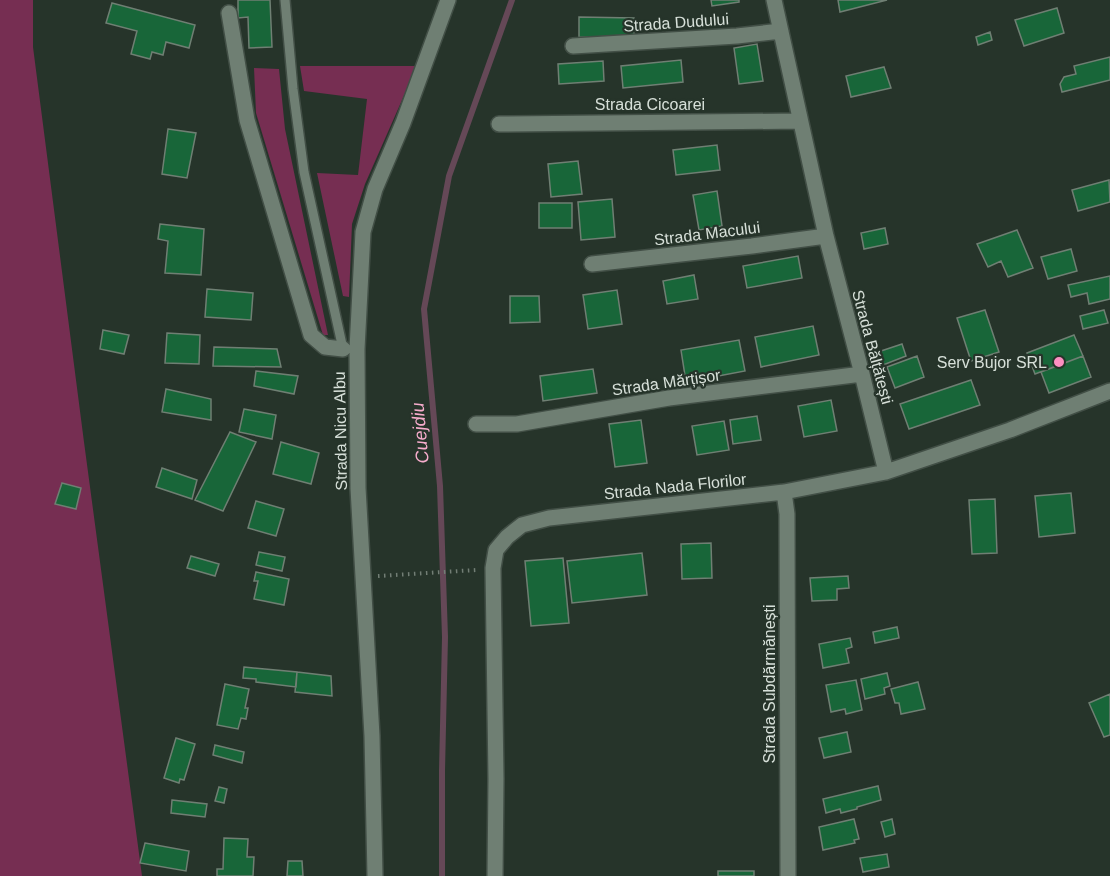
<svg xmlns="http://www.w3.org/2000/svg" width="1110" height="876" font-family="Arial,sans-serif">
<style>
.green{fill:#762e52}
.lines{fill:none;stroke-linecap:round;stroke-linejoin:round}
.stream{stroke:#654857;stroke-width:6}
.building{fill:#186639;stroke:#6f7f73;stroke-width:1.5}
.lane-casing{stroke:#424f46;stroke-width:12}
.street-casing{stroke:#424f46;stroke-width:18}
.path{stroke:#727e75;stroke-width:4;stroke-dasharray:1.5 4.5;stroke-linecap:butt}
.lane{stroke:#6f7f73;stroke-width:9}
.street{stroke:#6f7f73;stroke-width:15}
.poi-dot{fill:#fc8fc1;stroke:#26342a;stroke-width:2}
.labels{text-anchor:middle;stroke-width:4.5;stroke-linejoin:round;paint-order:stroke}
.street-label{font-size:16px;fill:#d7e0d9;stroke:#26342a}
.poi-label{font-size:16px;fill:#d7e0d9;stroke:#26342a;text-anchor:end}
.water-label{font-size:18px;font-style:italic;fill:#f7adcd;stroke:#26342a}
</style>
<rect width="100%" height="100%" fill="#26342a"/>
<path class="green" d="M0 0H33V47L84 442 142 876H0Z
M300 66H417L365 184 352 224 349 297 343 296 317 173 358 175 367 99 304 91Z
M254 68 279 69 285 129 328 335H323L256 113Z"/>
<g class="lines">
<path class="stream" d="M442 876V771L445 637 440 486 424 309 449 176 512 0"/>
</g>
<path class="building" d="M238 0H270L272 47 249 48 248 17 238 18Z
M711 0H739V2L712 6Z
M838 0H887L840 12Z
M112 3 195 25 189 48 166 42 163 55 152 52 150 59 131 54 137 31 106 23Z
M1057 8 1064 33 1024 46 1015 20Z
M579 17 634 18V38L579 37Z
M990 32 992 40 978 45 976 37Z
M757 44 763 81 739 84 734 48Z
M1110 57V80L1062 92 1060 84 1064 77 1076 74 1074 66Z
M681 60 683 82 623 88 621 66Z
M603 61 604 81 559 84 558 64Z
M884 67 891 88 851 97 846 76Z
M168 129 196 133 187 178 162 174Z
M717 145 720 170 676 175 673 150Z
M578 161 582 194 551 197 548 164Z
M1109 180 1110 202 1078 211 1072 190Z
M717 191 722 226 699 230 693 195Z
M612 199 615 237 581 240 578 202Z
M539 203H572V228H539Z
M160 224 204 229 201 275 165 273 168 241 158 239Z
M885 228 888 244 864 249 861 233Z
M1017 230 1033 268 1008 277 1001 261 988 267 977 244Z
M1071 249 1077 271 1048 279 1041 257Z
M798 256 802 278 747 288 743 266Z
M694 275 698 299 667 304 663 281Z
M1110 276V299L1089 304 1087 293 1071 297 1068 285Z
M207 289 253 293 251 320 205 317Z
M617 290 622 324 588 329 583 295Z
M510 296H539L540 322 510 323Z
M985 310 999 352 971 361 957 318Z
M1104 310 1108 323 1083 329 1080 316Z
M813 326 819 355 761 367 755 337Z
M103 330 129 335 124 354 100 349Z
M167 333 200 335 199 364 165 363Z
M1074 335 1083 356 1035 374 1027 353Z
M739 340 745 371 686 382 681 350Z
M902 344 906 356 883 365 878 352Z
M214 347 277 349 281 367 213 366Z
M917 356 924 377 895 388 887 367Z
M1083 356 1091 377 1049 393 1041 372Z
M593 369 597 393 543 401 540 376Z
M256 371 298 376 294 394 254 386Z
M971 380 980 405 909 429 900 404Z
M166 389 211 399V420L162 412Z
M831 400 837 431 804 437 798 406Z
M244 409 276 415 272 439 239 432Z
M757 416 761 440 733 444 730 420Z
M641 420 647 463 615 467 609 424Z
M724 421 729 450 697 455 692 426Z
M230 432 256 442 223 511 195 500Z
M281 442 319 453 311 484 273 474Z
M162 468 197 480 192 499 156 487Z
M62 483 81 488 76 509 55 504Z
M1071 493 1075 533 1039 537 1035 496Z
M995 499 997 553 972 554 969 500Z
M256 501 284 509 276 536 248 528Z
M711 543 712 578 682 579 681 544Z
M259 552 285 557 282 571 256 565Z
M642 553 647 595 572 603 567 561Z
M191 556 219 564 215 576 187 568Z
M563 558 569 623 531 626 525 561Z
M256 572 289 579 284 605 254 599 258 581H254Z
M848 576 849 588 837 589V600L812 601 810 578Z
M897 627 899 638 875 643 873 632Z
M850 638 852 647 846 649 849 663 823 668 819 644Z
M244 667 297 672 296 687 256 682V679L243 678Z
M297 672 331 676 332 696 295 692Z
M887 673 890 686 884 688 885 694 865 699 861 679Z
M856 680 862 710 846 714 845 709 831 712 826 685Z
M918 682 925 709 901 714 899 703H895L891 689Z
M225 684 249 689 245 708H248L246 719 241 718 238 729 217 725Z
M1110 694V735L1104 737 1089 703Z
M847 732 851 752 824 758 819 738Z
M176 738 195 744 184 780 180 779 179 783 164 778Z
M215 745 244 752 242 763 213 755Z
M878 786 881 800 857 807V809L841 813 840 809 826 813 823 799Z
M219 787 227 789 224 803 215 801Z
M172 800 207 804 205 817 171 813Z
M854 819 859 839 854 840 855 843 823 850 819 827Z
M892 819 895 834 885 837 881 822Z
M224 838 248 839 247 857H254L253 876H217V869H223Z
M145 843 189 851 186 871 140 863Z
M887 854 889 867 863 872 860 858Z
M288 861H302L303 876H287Z
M718 871H754V876H718Z"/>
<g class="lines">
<defs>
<path id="lane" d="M285 0 293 89 304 172 343 349H347"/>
<path id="street" d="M774 0 826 236 862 374 886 472
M229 13 247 120 311 335 325 347 343 349
M573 46 737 36 781 31
M499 124 800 121
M592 264 752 246 826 236
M476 424H517L669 398 862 374
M784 492 787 514 788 876
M375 876 372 736 358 488 357 349 363 232 375 189 403 123 448 0
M495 876 496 779 493 568 496 550 507 537 522 525 549 518 784 492 886 472 1010 430 1110 391"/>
</defs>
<use href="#lane" class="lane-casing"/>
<use href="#street" class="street-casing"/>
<path class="path" d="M378 576 476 570"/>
<use href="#lane" class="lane"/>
<use href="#street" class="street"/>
</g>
<circle class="poi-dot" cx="1059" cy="362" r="6"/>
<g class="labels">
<g class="street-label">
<text transform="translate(676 22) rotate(-4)" y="6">Strada Dudului</text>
<text x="650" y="110">Strada Cicoarei</text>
<text transform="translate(707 233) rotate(-7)" y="6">Strada Macului</text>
<text transform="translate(873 347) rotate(75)" y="6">Strada Bălțătești</text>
<text transform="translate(666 382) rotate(-8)" y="6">Strada Mărțișor</text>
<text transform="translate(340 431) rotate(-91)" y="6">Strada Nicu Albu</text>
<text transform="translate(675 486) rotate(-6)" y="6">Strada Nada Florilor</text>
<text transform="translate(769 684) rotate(-90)" y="6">Strada Subdărmănești</text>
</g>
<g class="poi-label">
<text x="1047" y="368">Serv Bujor SRL</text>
</g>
<g class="water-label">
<text transform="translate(420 433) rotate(-95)" y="6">Cuejdiu</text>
</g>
</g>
</svg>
